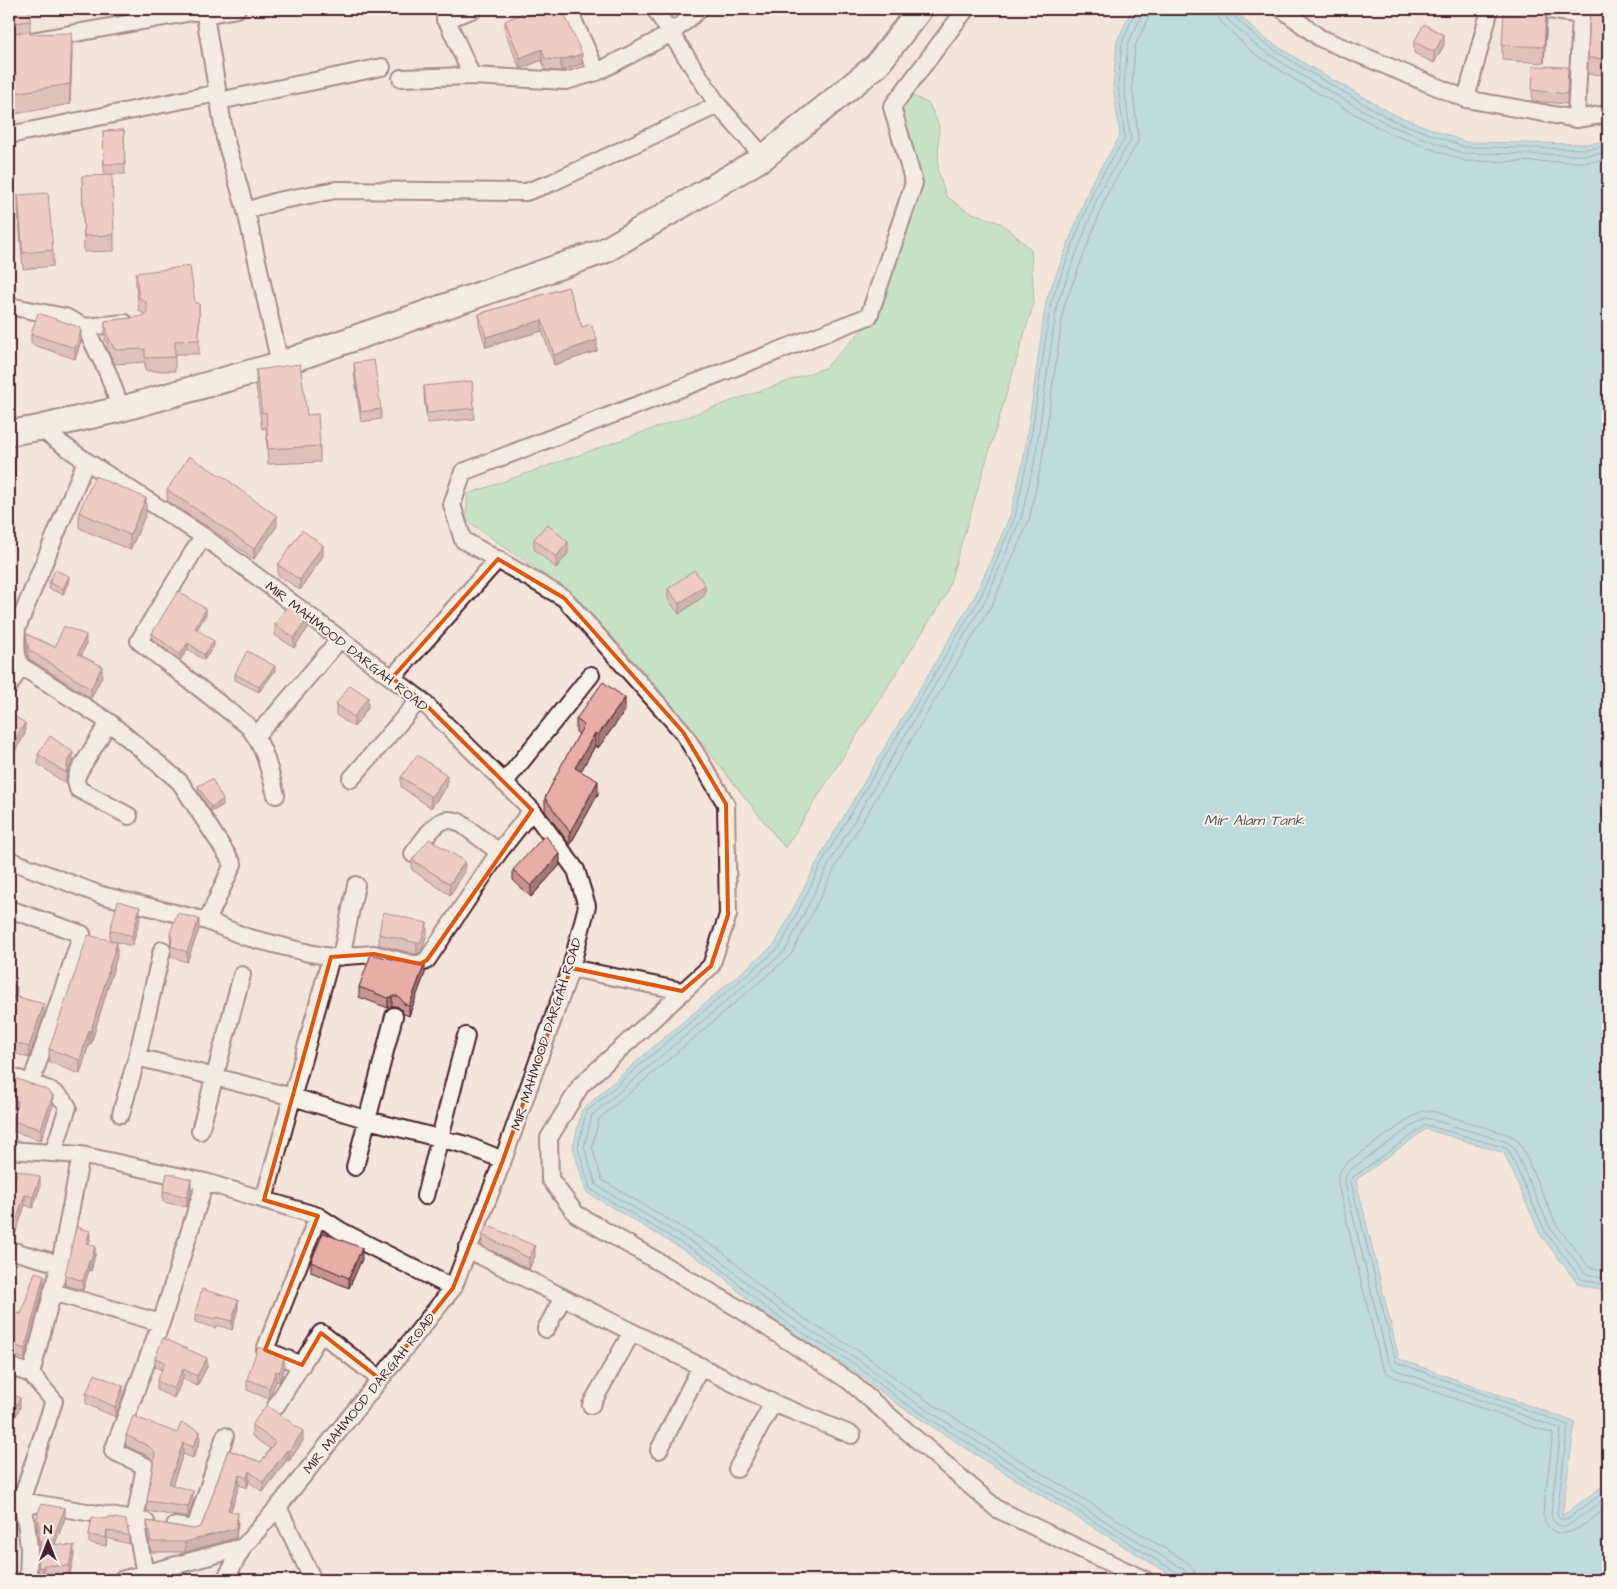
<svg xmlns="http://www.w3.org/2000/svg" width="1617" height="1589" font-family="'Architects Daughter',sans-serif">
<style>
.green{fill:#93ddac;stroke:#6e7e6c}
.water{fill:#81cee0;stroke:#6b8898}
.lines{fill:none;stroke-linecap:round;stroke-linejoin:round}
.shore{stroke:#606573;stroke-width:1}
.street-casing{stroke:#4a1f2b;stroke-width:20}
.secondary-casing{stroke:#4a1f2b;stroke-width:28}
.street{stroke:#f7f3e8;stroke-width:16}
.secondary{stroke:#f7f3e8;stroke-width:24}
.wall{fill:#c89590;stroke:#4a1f2b}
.shaded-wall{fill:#a27975;stroke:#4a1f2b}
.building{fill:#e8ada7;stroke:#4a1f2b}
.marked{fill:none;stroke:#e0560e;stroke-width:4;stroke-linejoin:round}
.labels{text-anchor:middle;stroke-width:4;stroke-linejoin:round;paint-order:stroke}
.street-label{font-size:14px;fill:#4a1f2b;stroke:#f7f3e8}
.water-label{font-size:15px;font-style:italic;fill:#5a5461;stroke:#f7f3e8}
</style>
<rect width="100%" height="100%" fill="#f4e5db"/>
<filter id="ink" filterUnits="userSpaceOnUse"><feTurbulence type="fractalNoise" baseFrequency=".02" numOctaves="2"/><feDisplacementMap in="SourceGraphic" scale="10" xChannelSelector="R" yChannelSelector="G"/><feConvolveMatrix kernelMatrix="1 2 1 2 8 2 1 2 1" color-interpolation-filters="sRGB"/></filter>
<g filter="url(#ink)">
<path class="green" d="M912 95 929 104 939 125 938 171 946 196 967 211 1001 223 1031 249 1034 302 946 595 785 848 654 683 576 597 466 520 468 494 825 368 876 316 919 184 895 108Z"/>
<path class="water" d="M1132 9H1233L1263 37 1307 65 1395 115 1466 142 1587 144 1608 141V1292L1578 1284 1540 1234 1504 1153 1426 1129 1356 1180 1399 1359 1575 1422 1562 1516 1608 1482V1580H1179L1000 1470 897 1404 853 1370 806 1342 758 1309 712 1267 586 1192 573 1147 582 1110 645 1054 775 944 822 853 976 594 1010 516 1024 457 1046 301 1091 184 1120 136 1113 86 1117 41Z"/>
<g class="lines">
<path class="shore" d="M1136 9 1122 43 1118 86 1125 138 1095 186 1051 302 1028 458 1015 517 981 596 826 855 780 947 648 1058 586 1112 578 1147 590 1189 715 1263 762 1305 809 1337 856 1365 900 1400 1003 1465 1179 1574 1182 1577V1580
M1142 9V15L1128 44 1124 85 1131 140 1101 189 1057 304 1035 459 1021 518 986 599 832 858 785 951 592 1115 584 1147 596 1185 718 1258 766 1300 812 1332 859 1360 904 1395 1006 1460 1183 1569 1187 1573 1189 1580
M1150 9 1149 17 1135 46 1132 85 1138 134V142L1108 192 1064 306 1042 460 1029 520 993 603 838 862 791 955 599 1119 592 1147 602 1180 723 1252 770 1295 816 1326 864 1354 908 1388 1010 1454 1187 1562 1194 1570 1196 1580
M1216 9 1217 15 1221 22 1252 52 1297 81 1388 133 1465 161 1587 162 1608 160
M1224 9 1225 15 1227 19 1257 46 1301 75 1389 125 1462 153 1587 155 1608 153
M1230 9 1232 14 1261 41 1304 69 1392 120 1465 147 1587 149 1608 146
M1608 1272 1589 1267 1556 1224 1521 1145 1516 1139 1510 1135 1431 1111H1423L1415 1115 1345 1164 1338 1174V1185L1381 1363 1386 1372 1394 1377 1553 1434 1543 1514C1544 1521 1547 1527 1553 1531 1570 1541 1595 1516 1608 1506
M1608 1280 1585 1273 1550 1228 1514 1148 1507 1142 1430 1119 1425 1118 1419 1121 1350 1170 1346 1176 1345 1183 1388 1361 1392 1367 1396 1370 1561 1429 1551 1513C1552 1523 1559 1529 1569 1525L1608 1496
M1608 1286 1581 1279 1545 1231 1509 1151 1506 1148 1426 1125 1352 1178 1351 1182 1396 1362 1568 1425 1557 1514 1560 1519H1567L1608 1489"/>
<defs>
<path id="street" d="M204 9 225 138 246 211 280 364
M442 9 472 76
M568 9 597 72
M655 9 718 105 764 157
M966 9 892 107 914 183 869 316 463 472 452 505 463 540 564 598 683 732 726 804 728 915 711 966 581 1085 549 1138 550 1179 576 1214 738 1308 849 1381 997 1509 1145 1580
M1282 9 1320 38 1466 99 1576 119 1608 114
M1543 9 1581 15 1608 14
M205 15 237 9
M445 20 474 9
M9 45 204 10
M401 78 472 76 566 81 597 72 670 34 700 9
M1466 99 1490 9
M219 101 382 67
M1576 119 1581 15
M9 135 218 93
M246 211 277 201 336 190 526 192 551 183 718 105
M9 306 65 317 85 327 108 373 121 409
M85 327 125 323
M39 428 86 461 203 536 420 699 532 810 576 870 587 906 571 968 503 1160 453 1288 278 1507 243 1547 225 1580
M203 536 139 641 247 725C265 745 269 770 276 795
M21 666 109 722 180 782 233 864 207 921
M392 678 498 559
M9 686 21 666C15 654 16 641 17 628L86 461
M109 722 78 773 76 780 78 789 129 816
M256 735 277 713 340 639
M351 779 420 699
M504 783 591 675
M413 854C420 845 432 825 443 821 448 819 453 820 459 822L499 852
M9 860 101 895 207 921 246 937 309 953 331 957 374 954 412 964H420L427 960 499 852 532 810
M9 909 82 934 31 1083
M162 950 137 1057 293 1097 368 1120 466 1145 503 1160
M341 957 356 885
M571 968 682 991
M9 1076C27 1082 59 1089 68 1107L53 1153
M121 1114 137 1057
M200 1131 242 975
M9 1150 81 1155 205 1182 318 1216 341 1231 453 1288
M355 1167 394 1016
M425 1196 466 1036
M264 1200 331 957
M467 1249 773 1403 852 1435
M9 1250 60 1264
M52 1292 161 1323
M546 1329 563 1297
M302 1365 265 1350 318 1216
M9 1366 31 1374 54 1401 21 1501 26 1521 29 1548 28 1580
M31 1374 60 1264 81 1155
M591 1405 632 1332
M276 1406 321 1333 380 1379
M659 1450 701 1366
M737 1469 773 1403
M9 1494 21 1501 146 1522
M278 1507 313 1580
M175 1526 195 1529 225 1436
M145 1574 135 1520 145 1466 113 1451 161 1323 205 1182
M121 1580 243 1547"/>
<path id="secondary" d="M9 433 39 428 121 409 280 364 604 251 764 157 877 65 920 9"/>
</defs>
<use href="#street" class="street-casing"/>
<use href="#secondary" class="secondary-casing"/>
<use href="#street" class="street"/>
<use href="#secondary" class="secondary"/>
</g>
<path class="wall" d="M13 9H30V34L72 54 70 104 9 115V35H14Z
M1608 11V75L1588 74V58Z
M527 16 582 64 561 71 545 70 542 60 520 69 505 32V21Z
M1547 20 1544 63 1502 60V45Z
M1414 42 1444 45 1434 63 1414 53Z
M1568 78 1567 104 1532 101V90Z
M124 130 125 174H104L103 131Z
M82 176 114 235V251L84 252Z
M18 195 53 250V266L23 269 18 211Z
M136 273 195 303H199V354H175V371H145V362L115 364 107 349V341H105V321L139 317 145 315 139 311 136 287Z
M568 287 582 327 597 351 554 365 542 331 486 347 479 325V314Z
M31 334 81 341 75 359 31 344Z
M354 363 381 409V419L361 422 354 374Z
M256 370 307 415 320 446V462L268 464 266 428 262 429 256 386Z
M424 386 474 408V419L427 423 424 396Z
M232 484 277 526 254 559 208 527 167 501V490Z
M79 512 146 514 130 550 79 528Z
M534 539 568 553 556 568 534 549Z
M323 556 300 590 278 575V565Z
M69 581 63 594 49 589V583Z
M668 589 705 595 679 614 668 599Z
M206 614 197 630 214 646 204 660 188 649 180 660 152 639V633Z
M275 624 308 628 294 648 275 635Z
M26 634 55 647 86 644 81 656 102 676 91 698 29 659 26 643Z
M275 671 259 692 235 680V674Z
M336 704 368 708 354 727 336 715Z
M625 711 598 748 595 746 580 772 598 794 570 845 545 811V798L579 734 576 732V719Z
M9 713 25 734 12 756 9 754Z
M38 754 73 762 68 770 66 784 38 764Z
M401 777 447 786 431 808 401 787Z
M198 786 223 805 211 812 198 791Z
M412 860 465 872 450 895 412 870Z
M560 865 531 897 513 880V870Z
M140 918 132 946 110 940V930Z
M199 929 187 962 171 957 170 934Z
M379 934H427L421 952 417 954 379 945Z
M117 956 91 1044H89L80 1074 49 1062V1049Z
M425 973 409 1016 404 1014 401 1009 397 1006H392L388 1008 359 997V987Z
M9 984 17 992 16 997 44 1015 29 1058 9 1051V1014L12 1004 9 1003Z
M9 1076 53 1105 41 1140 12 1131V1121L15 1110 9 1109Z
M9 1184 13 1185 40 1187 33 1208 25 1205 13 1241H9Z
M191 1189 187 1207 163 1202V1191Z
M482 1235 535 1256 529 1269 482 1246Z
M90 1240 89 1244 95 1255 91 1271 89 1270 83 1290 65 1285V1275Z
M362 1259 349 1288 311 1272V1262Z
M44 1286 25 1359 9 1355V1311L21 1314Z
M238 1308 232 1330 217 1325 216 1328 195 1322V1314Z
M155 1358 207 1367 197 1386 183 1379 174 1398 157 1390V1381L162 1370 155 1367Z
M284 1369 281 1379 279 1382 276 1381 269 1399 247 1390V1379Z
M86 1393 123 1397 115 1417 86 1404Z
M252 1425 303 1441 289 1461 287 1460 263 1492 249 1482 247 1488 239 1485 231 1511 238 1523 236 1538 185 1552H151L147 1531V1521L193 1529 198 1528 202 1525 228 1450 261 1462 270 1449 252 1436Z
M177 1433 200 1441 193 1458 183 1454 172 1485 193 1502 188 1518 147 1511V1501L153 1462 150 1457 126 1446V1435Z
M37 1517 65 1518 55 1544 74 1556 69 1577 44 1575 42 1578 38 1577 40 1551 39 1550V1531L37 1530Z
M92 1517 129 1536V1544L107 1538 106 1546 89 1543V1535Z"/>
<path class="shaded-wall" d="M1547 9V20L1544 63V47Z
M72 33V54L70 104V84Z
M1444 35V45L1434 63V52Z
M542 49V60L520 69V58Z
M582 54V64L561 71V60Z
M542 320V331L486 347V337Z
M81 331V341L75 359V348Z
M597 340V351L554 365V355Z
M15 456V479L9 490V479Z
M146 498V514L130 550V535Z
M277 516V526L254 559V549Z
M568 542V553L556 568V557Z
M323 545V556L300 590V580Z
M69 576V581L63 594V589Z
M705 585V595L679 614V604Z
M206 609V614L195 633V628Z
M308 618V628L294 648V638Z
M86 635V644L78 664V654Z
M214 641V646L204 660V655Z
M188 643V649L180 660V655Z
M102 666V676L91 698V689Z
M275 666V671L259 692V687Z
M368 697V708L354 727V717Z
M625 698V711L598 748V735Z
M25 723V734L12 756V745Z
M595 733V746L575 782V768Z
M73 752V762L68 770 66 784V773L68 760Z
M447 775V786L431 808V797Z
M598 781V794L570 845V832Z
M223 800V805L211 812V807Z
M560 854V865L531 897V886Z
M465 861V872L450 895V884Z
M140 907V918L132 946V936Z
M199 919V929L187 962V952Z
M427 923V934L421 952 417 954V943Z
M117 942V956L91 1044V1031Z
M425 963V973L409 1016V1006Z
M17 987V992L13 1005V999Z
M392 996V1006L388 1008V998Z
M44 1004V1015L29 1058V1047Z
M89 1030V1044L80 1074V1060Z
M53 1095V1105L41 1140V1129Z
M40 1177V1187L33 1208V1197Z
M191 1179V1189L187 1207V1197Z
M25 1195V1205L13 1241V1230Z
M90 1231V1240L86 1253V1243Z
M95 1246V1255L91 1271V1261Z
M535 1246V1256L529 1269V1258Z
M362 1248V1259L349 1288V1278Z
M89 1261V1270L83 1290V1281Z
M44 1275V1286L25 1359V1349Z
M238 1300V1308L232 1330V1321Z
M207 1358V1367L197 1386V1376Z
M284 1358V1369L279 1382V1372Z
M183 1369V1379L174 1398V1389Z
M276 1371V1381L269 1399V1388Z
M123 1386V1397L115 1417V1407Z
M20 1398V1408L9 1430V1419Z
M200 1431V1441L193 1458V1447Z
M303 1431V1441L289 1461V1451Z
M183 1443V1454L169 1495V1484Z
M287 1450V1460L263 1492V1482Z
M249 1471V1482L247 1488V1478Z
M239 1475V1485L228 1520V1510Z
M193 1491V1502L188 1518V1507Z
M65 1508V1518L51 1554V1544Z
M238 1513 236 1538 185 1552V1542Z
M107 1530V1538L106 1546V1538Z
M74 1546V1556L69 1577V1566Z
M44 1565V1575L42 1578V1568Z"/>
<path class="building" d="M14 9H30V21L14 23Z
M547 9H562L582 54 561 60 545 59 542 49 520 58 505 21 525 12 527 16Z
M1504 9H1546L1544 47 1502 45Z
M1590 10 1608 11V59L1588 58Z
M1424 24 1444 35 1434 52 1414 42Z
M30 31V34L72 33 70 84 9 94V35H14V33Z
M1533 66 1568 67 1567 94 1532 90Z
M124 130 125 164H104L103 131Z
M112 175 114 235 84 236 82 176Z
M48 193 53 250 23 253 18 195Z
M190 266 195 303H199V340L175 341V357L145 358V349L115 350 107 335V328H105V321L139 317 144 315 147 311 146 302 139 298 136 273Z
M568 287 582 327 591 324 597 340 554 355 542 320 486 337 479 314Z
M38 313 79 327 81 331 75 348 31 334Z
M374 360 381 409 361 412 354 363Z
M300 364 307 415 318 414 320 446 268 449 266 412 262 413 256 370Z
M472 381 474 408 427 413 424 386Z
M9 446H15V468L9 479Z
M189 456 219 475 220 474 232 483V484L277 516 254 549 208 517 167 490Z
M95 476 146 498 130 535 79 512Z
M547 524 568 542 556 557 534 539Z
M302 530 323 545 300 580 278 565Z
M55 570 69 576 63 589 49 583Z
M694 570 705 585 679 604 668 589Z
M178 591 206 609 195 628 214 641 204 655 188 643 180 655 152 633Z
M288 605 308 618 294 638 275 624Z
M64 626 86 635 78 654 102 666 91 689 29 650 26 634 55 647Z
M247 651 275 666 259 687 235 674Z
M603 682 625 698 598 735 595 733 575 768 598 781 570 832 545 798 562 764 584 725 576 719Z
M350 685 368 697 354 717 336 704Z
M9 713 25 723 12 745 9 743Z
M50 736 73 752 68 760 66 773 38 754Z
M417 755 447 775 431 797 401 777Z
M212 779 223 800 211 807 198 786Z
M545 835 560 854 531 886 513 870Z
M429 839 465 861 450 884 412 860Z
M118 901 140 907 132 936 110 930Z
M383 912 427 923 421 941 417 943 379 934Z
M177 913 199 919 187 952 171 946 172 937 170 934Z
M88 935 117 942 91 1031 89 1030 80 1060 49 1049Z
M371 954 409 963H425L409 1006 404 1004 401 999 397 996H392L388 998 359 987Z
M9 984 17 987 13 999 9 998Z
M14 996 44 1004 29 1047 9 1041V1014Z
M9 1076 45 1089 53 1095 41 1129 12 1121 18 1101 9 1098Z
M18 1170 40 1177 33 1197 25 1195 13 1230H9V1184L13 1185Z
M167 1173 191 1179 187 1197 163 1191Z
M487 1225 535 1246 529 1258 482 1235Z
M76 1227 90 1231 86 1243 95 1246 91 1261H89L83 1281 65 1275Z
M323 1233 362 1248 349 1278 311 1262Z
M35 1272 44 1275 25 1349 9 1344V1311L21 1314Z
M202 1289 238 1300 232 1321 217 1317 216 1319 195 1314Z
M163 1338 207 1358 197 1376 183 1369 174 1389 157 1381 165 1362 155 1358Z
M258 1347 284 1358 281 1369 279 1372 276 1371 269 1388 247 1379Z
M95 1374 123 1386 115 1407 86 1393Z
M9 1392 20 1398 9 1419Z
M266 1405 303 1431 289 1451 287 1450 263 1482 249 1471 247 1478 239 1475 228 1510 238 1513 236 1528 185 1542H151L147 1521 193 1529 198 1528 202 1525 228 1450 261 1462 275 1442 252 1425Z
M133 1416 177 1433 181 1423 200 1431 193 1447 183 1443 169 1484 193 1491 188 1507 147 1501 155 1453 150 1447 126 1435Z
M41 1504 65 1508 51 1544 74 1546 69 1566 44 1565 42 1568 38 1567 41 1541 39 1540V1521L37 1520V1517Z
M92 1517 107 1519 108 1517 126 1520 129 1536 107 1530 106 1538 89 1535Z"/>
</g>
<path d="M0 0H1617V1589H0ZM498 559 564 598 683 732 726 804 728 915 711 966 682 991 571 968 503 1160 453 1288 380 1379 321 1333 302 1365 265 1350 318 1216 264 1200 331 957 374 954 420 964 427 960 532 810 420 699 392 678Z" fill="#f4e5db" fill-opacity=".55" fill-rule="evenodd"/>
<path class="marked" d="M498 559 564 598 683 732 726 804 728 915 711 966 682 991 571 968 503 1160 453 1288 380 1379 321 1333 302 1365 265 1350 318 1216 264 1200 331 957 374 954 420 964 427 960 532 810 420 699 392 678Z"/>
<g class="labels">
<g class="street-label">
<text transform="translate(347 646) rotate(38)" y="5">MIR MAHMOOD DARGAH ROAD</text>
<text transform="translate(546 1034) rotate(-72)" y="5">MIR MAHMOOD DARGAH ROAD</text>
<text transform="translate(369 1393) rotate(-51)" y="5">MIR MAHMOOD DARGAH ROAD</text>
</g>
<g class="water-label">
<text x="1254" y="825">Mir Alam Tank</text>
</g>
</g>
<rect width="1617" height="1589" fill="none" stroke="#f7f3e8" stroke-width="30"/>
<rect x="15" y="15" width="1587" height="1559" fill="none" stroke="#4a1f2b" stroke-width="2" filter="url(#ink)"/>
<g transform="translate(48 1542)" stroke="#f7f3e8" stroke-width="4" paint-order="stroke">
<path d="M0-4L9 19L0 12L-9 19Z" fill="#4a1f2b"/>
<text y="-8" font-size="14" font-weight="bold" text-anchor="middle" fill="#4a1f2b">N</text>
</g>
</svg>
